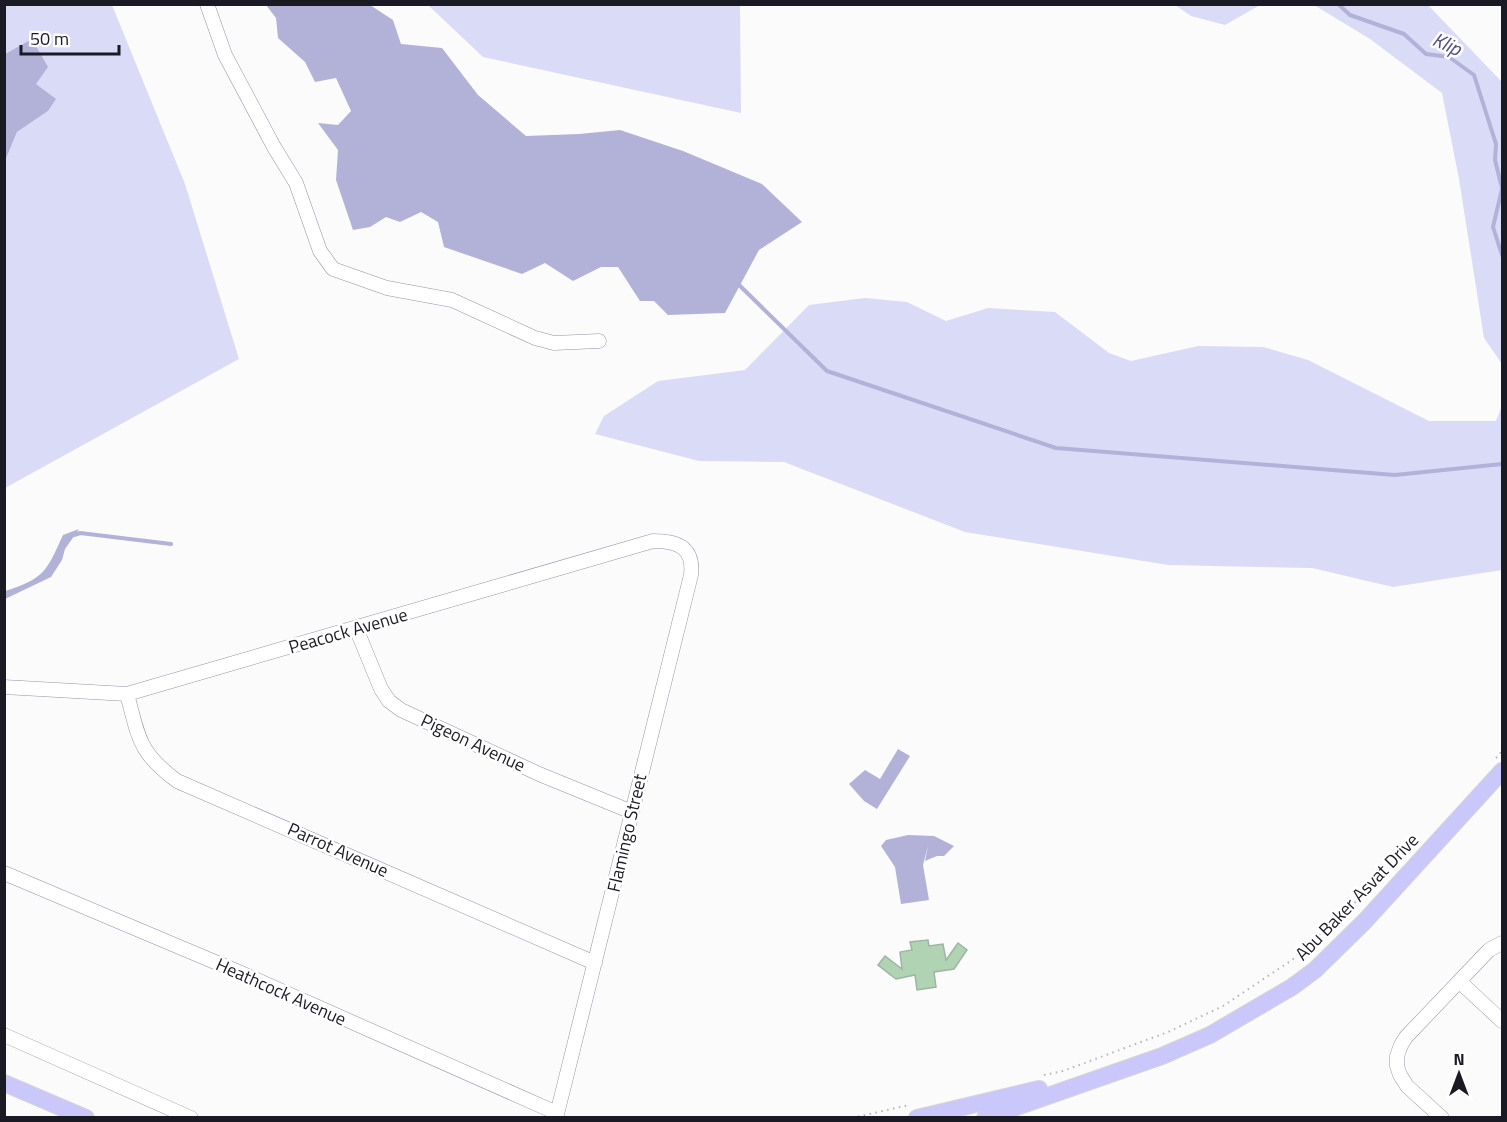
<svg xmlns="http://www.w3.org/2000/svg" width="1507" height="1122" font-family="'Titillium Web',sans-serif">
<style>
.green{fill:#dadbf7}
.water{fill:#b2b2d9}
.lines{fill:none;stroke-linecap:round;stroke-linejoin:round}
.stream{stroke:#b2b2d9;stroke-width:4}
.building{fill:#b0d3b4;stroke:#9eb5a1;stroke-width:1.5}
.minor-casing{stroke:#9393ae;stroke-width:15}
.major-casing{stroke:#d6d6d8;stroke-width:18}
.path{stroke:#b5b5b8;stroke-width:2;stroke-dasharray:1.5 4.5;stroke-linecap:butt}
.minor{stroke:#fff;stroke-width:14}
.major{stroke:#cac7fa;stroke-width:16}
.labels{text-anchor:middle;stroke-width:5;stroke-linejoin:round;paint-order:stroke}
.street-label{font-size:18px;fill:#1a1a24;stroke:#fff}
.water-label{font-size:20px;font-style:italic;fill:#524f84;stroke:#fff}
</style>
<rect width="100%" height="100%" fill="#fbfbfb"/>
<path class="green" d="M5 5H112L185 184 239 359 5 488V161L17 132 48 111 36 84 33 39 5 54Z
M428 5H740L741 113 483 57Z
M1175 5H1260L1225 25 1191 16Z
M1314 5H1428L1502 82V364L1484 338 1459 179 1442 93 1370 39Z
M865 298 907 302 946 321 988 308 1055 312 1109 353 1131 361 1198 346 1263 347 1308 360 1429 421H1496L1502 406V570L1393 587 1312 568 1168 565 965 532 784 462 699 461 595 434 604 416 658 381 745 370 809 305Z"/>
<path class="water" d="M266 5H370L393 20 401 44 442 48 478 95 526 136 579 134 620 130 683 151 762 184 802 222 759 250 725 313 668 315 654 301H640L618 267H601L573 281 545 263 522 274 444 247 438 222 421 212 400 222 386 217 370 227 353 230 336 180 338 150 318 123 338 125 351 111 336 78 315 82 305 62 278 38 276 18Z
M32 39 48 67 36 84 56 99 48 111 17 132 5 161V54Z
M79 529 65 549 62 560 51 577 5 599V591C45 578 46 572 63 535Z
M898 749 910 756 877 809 864 801 849 784 865 770 880 779Z
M908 835 934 836 954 846 944 856H937L925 861 928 846 923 865 929 900 901 904 895 867 881 846 886 840Z"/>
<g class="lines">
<path class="stream" d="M1338 4 1350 15 1404 34 1426 54 1449 57 1474 75 1496 144 1495 160 1502 188
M1502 189 1493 227 1502 255
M736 282 827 371 1056 448 1395 475 1502 464
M74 535 80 533 171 544"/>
</g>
<path class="building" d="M928 940 929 946 943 944 946 960 958 943 967 950 954 969 934 972 936 987 917 990 915 975 896 979 878 965 885 956 902 969 900 952 912 950 910 942Z"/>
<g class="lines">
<defs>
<path id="minor" d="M207 4 225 55 274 147 296 183 320 251 333 269 387 288 452 300 535 338 554 343 599 341
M356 628 381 689 389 701 401 710 539 774 632 812
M4 687 127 694 653 541C679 541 694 548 691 575L556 1118
M127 694C139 738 138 752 177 781L595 963
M4 873 241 973 557 1113
M1460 982 1502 1021
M4 1035 191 1118
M1442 1118 1407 1086 1400 1075 1397 1066V1056L1401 1045 1406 1037 1489 950 1502 943"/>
<path id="major" d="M4 1083 86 1118
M917 1118 1039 1089
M985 1118 1162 1056 1210 1035 1292 987 1315 970 1364 922 1502 771"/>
</defs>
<use href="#minor" class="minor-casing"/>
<use href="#major" class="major-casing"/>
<path class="path" d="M1496 758 1502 751
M1044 1075 1063 1071 1168 1032 1223 1006 1292 960 1362 896 1372 891
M852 1118 909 1105"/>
<use href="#minor" class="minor"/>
<use href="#major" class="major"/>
</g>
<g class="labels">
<g class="street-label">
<text transform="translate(348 631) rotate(-16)" y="6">Peacock Avenue</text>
<text transform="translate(473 743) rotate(25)" y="6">Pigeon Avenue</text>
<text transform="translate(627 833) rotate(-77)" y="6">Flamingo Street</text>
<text transform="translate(338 850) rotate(24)" y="6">Parrot Avenue</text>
<text transform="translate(1357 897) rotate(-46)" y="6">Abu Baker Asvat Drive</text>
<text transform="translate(281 992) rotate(24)" y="6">Heathcock Avenue</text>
</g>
<g class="water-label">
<text transform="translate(1447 44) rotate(24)" y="7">Klip</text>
</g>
</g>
<rect width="1507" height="1122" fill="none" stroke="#1a1a24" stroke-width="12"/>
<g transform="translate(1459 1074)" stroke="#ffffff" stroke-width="4.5" paint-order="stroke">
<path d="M0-4.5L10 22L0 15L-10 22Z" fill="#1a1a24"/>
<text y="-9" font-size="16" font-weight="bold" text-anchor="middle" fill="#1a1a24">N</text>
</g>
<path d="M21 45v9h98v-9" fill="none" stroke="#1a1a24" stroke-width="3"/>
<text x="30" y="45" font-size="18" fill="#1a1a24" stroke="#ffffff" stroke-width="4.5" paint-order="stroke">50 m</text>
</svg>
